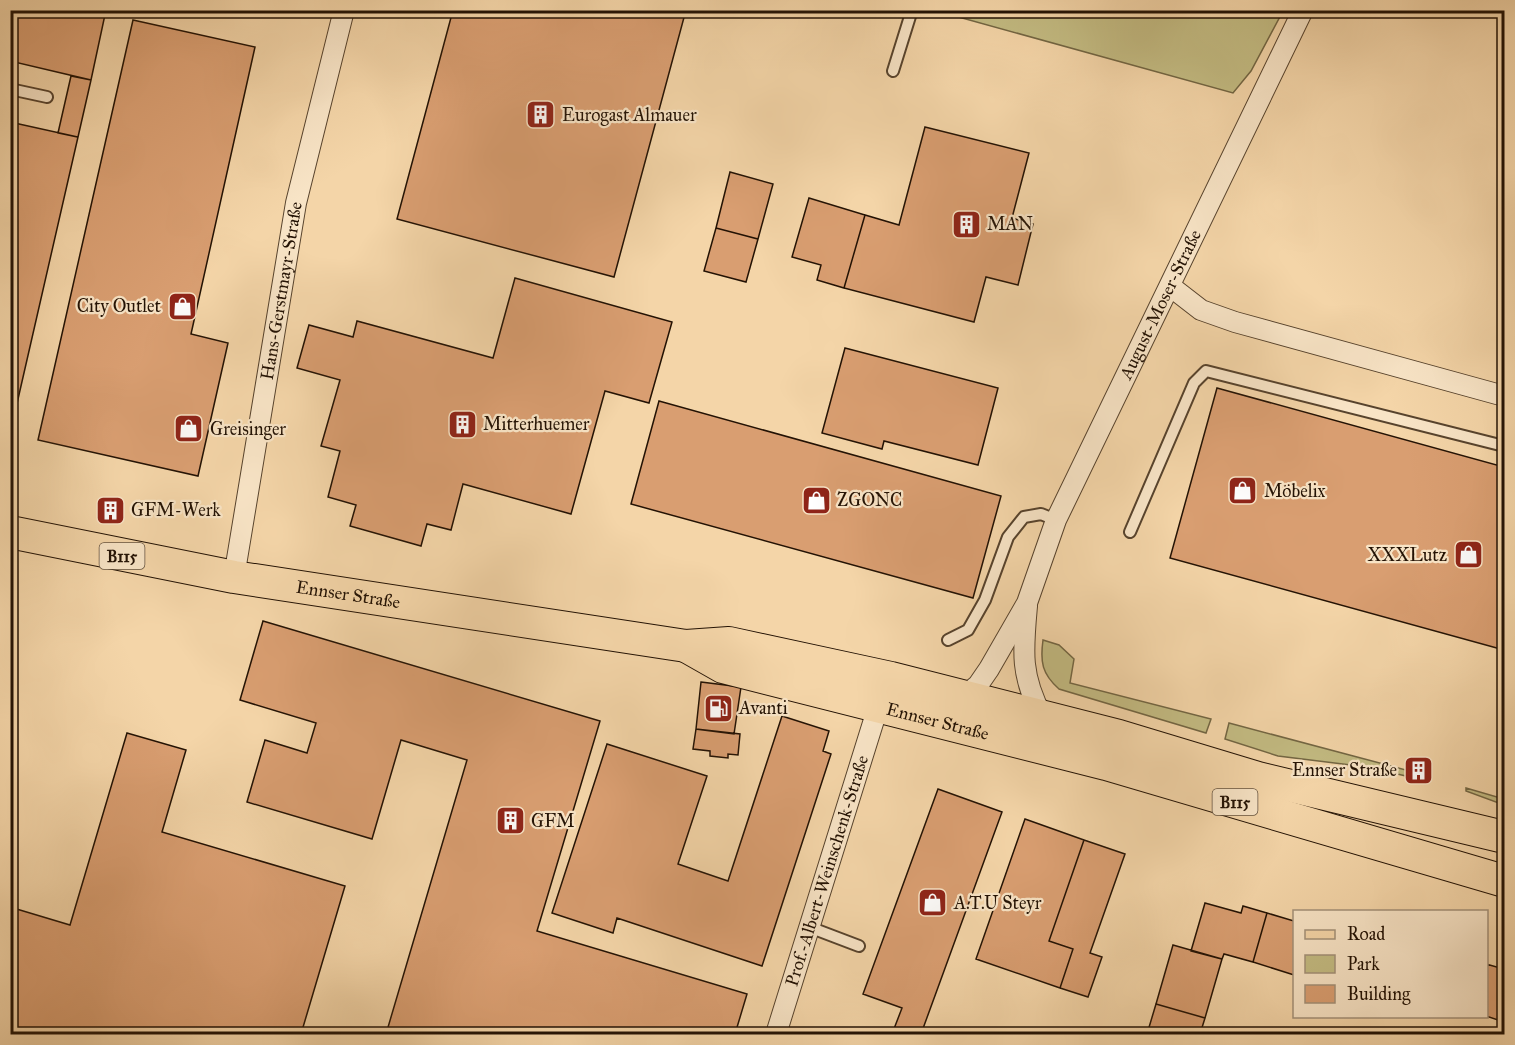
<svg xmlns="http://www.w3.org/2000/svg" width="1515" height="1045" font-family="'IM FELL Great Primer',serif">
<style>
.green{fill:#c3bb82;stroke:#736643;stroke-width:1.5}
.building{fill:#d99e71;stroke:#231204;stroke-width:1.5}
.lines{fill:none;stroke-linecap:round;stroke-linejoin:round}
.service-casing{stroke:#57432d;stroke-width:14}
.minor-casing{stroke:#57432d;stroke-width:22}
.primary-casing{stroke:#231204;stroke-width:34}
.service{stroke:#f8e4c6;stroke-width:10}
.minor{stroke:#f8e4c6;stroke-width:20}
.primary{stroke:#f4d5a8;stroke-width:32}
.labels{text-anchor:middle;stroke-width:4.5;stroke-linejoin:round;paint-order:stroke}
.shield{fill:#f8e4c6;stroke:#63513e;stroke-width:1.5}
.shield-label{font-size:16px;font-weight:bold;fill:#231204}
.poi-label{font-size:18px;fill:#231204;stroke:#f8e4c6;text-anchor:start}
.street-label{font-size:18px;fill:#231204;stroke:#f8e4c6}
</style>
<rect width="100%" height="100%" fill="#f4d5a8"/>
<filter id="stains"><feTurbulence type="fractalNoise" baseFrequency=".00333" numOctaves="4"/><feColorMatrix values="0 0 0 0 .2 0 0 0 0 .09 0 0 0 0 .02 0 0 0 .5 -.17"/></filter>
<radialGradient id="worn" r=".72"><stop offset=".6" stop-color="#630" stop-opacity="0"/><stop offset="1" stop-color="#630" stop-opacity=".3"/></radialGradient>
<path class="green" d="M937 11H1283L1251 71 1233 93Z
M1043 640 1059 645 1074 659 1070 683 1211 719 1206 733 1059 689C1042 674 1040 662 1043 640Z
M1229 723 1406 770V776L1367 767 1278 756 1225 739Z
M1466 788 1504 799V805L1466 791Z"/>
<path class="building" d="M10 10H106L91 80 10 61Z
M453 10H686L614 277 397 219Z
M133 20 255 47 191 334 228 343 198 476 38 440Z
M71 76 91 80 78 137 58 133Z
M10 122 78 137 10 434Z
M925 127 1029 153 1012 218 1033 224 1018 285 986 277 974 322 844 288 865 215 899 225Z
M730 172 773 184 758 239 716 228Z
M809 198 865 215 844 288 817 280 821 265 792 257Z
M716 228 758 239 746 282 704 271Z
M515 278 672 322 649 403 605 391 571 514 463 484 451 530 427 524 421 546 350 526 356 505 328 497 340 451 321 446 340 380 297 368 309 325 353 337 357 321 493 358Z
M845 348 998 388 978 465 884 441 882 449 822 433Z
M1217 388 1504 467V650L1170 558Z
M659 401 1001 496 973 598 631 504Z
M99 504 122 509 120 517 98 512Z
M263 621 600 721 537 931 747 994 735 1034H386L467 760 401 740 372 839 247 802 265 740 307 753 316 723 240 700Z
M701 682 741 687 734 734 696 729Z
M782 716 829 731 823 751 831 754 762 966 617 918 613 933 552 913 607 744 707 776 678 864 728 881Z
M696 729 740 734 738 755 728 754V758L710 756V751L693 749Z
M127 733 186 750 162 832 345 886 301 1034H10V907L70 925Z
M1410 764 1428 769 1427 776 1408 771Z
M938 789 1002 812 921 1034H892L902 1008 863 994Z
M1025 819 1084 840 1049 941 1073 949 1060 988 976 959Z
M1084 840 1125 854 1090 953 1102 957 1088 997 1060 988 1073 949 1049 941Z
M1205 903 1241 913 1243 906 1267 913 1253 962 1224 954 1222 959 1191 951Z
M1267 913 1294 921V975L1253 962Z
M1173 945 1222 959 1205 1018 1156 1004Z
M1486 964 1504 969V1022L1486 1016Z
M1156 1004 1205 1018 1200 1034H1147Z"/>
<g class="lines">
<defs>
<path id="service" d="M893 71 912 10
M10 89 47 97
M1130 532 1194 383 1206 371 1504 446
M948 640 968 630 985 600 1008 537 1024 517 1041 514 1056 520
M809 927 859 946"/>
<g id="minor">
<path d="M1170 286 1201 310 1235 322 1504 396"/>
<path id="s1" d="M234 577 296 203 344 10"/>
<path d="M1027 606C1023 650 1020 675 1042 716"/>
<path id="s2" d="M965 696 978 685 989 669 1027 603 1056 520 1303 10"/>
<path id="s3" d="M776 1034 878 707"/>
</g>
<g id="primary">
<path id="s4" d="M10 532 234 577 686 646 729 643 891 678 1119 736 1258 778 1504 837"/>
<path id="s5" d="M686 646 723 667 1106 764 1504 881"/>
</g>
</defs>
<use href="#service" class="service-casing"/>
<use href="#minor" class="minor-casing"/>
<use href="#primary" class="primary-casing"/>
<use href="#service" class="service"/>
<use href="#minor" class="minor"/>
<use href="#primary" class="primary"/>
</g>
<defs>
<symbol id="building-square" viewBox="-11 -11 22 22"><rect x="-9" y="-9" width="18" height="18" rx="4" fill="#8f2418" stroke="#f8e4c6"/><path d="M-4-6H4V6H1V3H-1V6H-4ZM-2.5-4.3h1.7v1.8h-1.7ZM.8-4.3h1.7v1.8H.8ZM-2.5-1h1.7V.8h-1.7ZM.8-1h1.7V.8H.8Z" fill="#fff"/></symbol>
<symbol id="shop-square" viewBox="-11 -11 22 22"><rect x="-9" y="-9" width="18" height="18" rx="4" fill="#8f2418" stroke="#f8e4c6"/><path d="M-5-2.5h2.3a2.7 3.5 0 0 1 5.4 0H5L5.5 6h-11ZM-1.5-2.5h3a1.5 2.3 0 0 0-3 0Z" fill="#fff"/></symbol>
<symbol id="fuel-square" viewBox="-11 -11 22 22"><rect x="-9" y="-9" width="18" height="18" rx="4" fill="#8f2418" stroke="#f8e4c6"/><path d="M-5.5-6h7V0h2V4h1.3V-2.5L3-4.5l.8-.8L6-3V5H2.5V1h-1V6h-7ZM-4.2-4.7v3.2H.2V-4.7Z" fill="#fff"/></symbol>
</defs>
<g fill-rule="evenodd">
<use href="#building-square" x="524" y="98" width="33" height="33"/>
<use href="#building-square" x="950" y="208" width="33" height="33"/>
<use href="#shop-square" x="166" y="290" width="33" height="33"/>
<use href="#building-square" x="446" y="408" width="33" height="33"/>
<use href="#shop-square" x="172" y="412" width="33" height="33"/>
<use href="#shop-square" x="1226" y="474" width="33" height="33"/>
<use href="#shop-square" x="800" y="484" width="33" height="33"/>
<use href="#building-square" x="94" y="494" width="33" height="33"/>
<use href="#shop-square" x="1452" y="538" width="33" height="33"/>
<use href="#fuel-square" x="702" y="692" width="33" height="33"/>
<use href="#building-square" x="1402" y="754" width="33" height="33"/>
<use href="#building-square" x="494" y="804" width="33" height="33"/>
<use href="#shop-square" x="916" y="886" width="33" height="33"/>
</g>
<g class="labels">
<g class="shield">
<rect x="99.5" y="543" width="45" height="26" rx="4.5"/>
<rect x="1212.5" y="789" width="45" height="26" rx="4.5"/>
</g>
<g class="shield-label">
<text x="122" y="562">B115</text>
<text x="1235" y="808">B115</text>
</g>
<g class="poi-label">
<text x="562" y="121">Eurogast Almauer</text>
<text x="987" y="230">MAN</text>
<text x="161" y="312" text-anchor="end">City Outlet</text>
<text x="483" y="430">Mitterhuemer</text>
<text x="210" y="435">Greisinger</text>
<text x="1264" y="497">Möbelix</text>
<text x="837" y="506">ZGONC</text>
<text x="131" y="516">GFM-Werk</text>
<text x="1447" y="561" text-anchor="end">XXXLutz</text>
<text x="739" y="714">Avanti</text>
<text x="1397" y="776" text-anchor="end">Ennser Straße</text>
<text x="531" y="827">GFM</text>
<text x="954" y="909">A.T.U Steyr</text>
</g>
<g class="street-label">
<text dy="6" stroke="none"><textPath href="#s1" startOffset="290">Hans-Gerstmayr-Straße</textPath></text>
<text dy="6" stroke="none"><textPath href="#s2" startOffset="440">August-Moser-Straße</textPath></text>
<text dy="6" stroke="none"><textPath href="#s4" startOffset="344">Ennser Straße</textPath></text>
<text dy="6" stroke="none"><textPath href="#s5" startOffset="264">Ennser Straße</textPath></text>
<text dy="6" stroke="none"><textPath href="#s3" startOffset="171">Prof.-Albert-Weinschenk-Straße</textPath></text>
</g>
</g>
<rect width="1515" height="1045" fill="none" stroke="#f4d5a8" stroke-width="36"/>
<rect x="12" y="12" width="1491" height="1021" fill="none" stroke="#231204" stroke-width="3"/>
<rect x="18" y="18" width="1479" height="1009" fill="none" stroke="#231204" stroke-width="1.5"/>
<rect x="1293" y="910" width="195" height="108" fill="#f8e4c6" stroke="#a39078" stroke-width="1.5"/>
<rect x="1305" y="930" width="30" height="9" fill="#f4d5a8" stroke="#a39078" stroke-width="1.5"/>
<text x="1347" y="940" font-size="18" fill="#231204">Road</text>
<rect x="1305" y="955" width="30" height="18" fill="#c3bb82" stroke="#a39078" stroke-width="1.5"/>
<text x="1347" y="970" font-size="18" fill="#231204">Park</text>
<rect x="1305" y="985" width="30" height="18" fill="#d99e71" stroke="#a39078" stroke-width="1.5"/>
<text x="1347" y="1000" font-size="18" fill="#231204">Building</text>
<rect width="100%" height="100%" filter="url(#stains)"/>
<rect width="100%" height="100%" fill="url(#worn)"/>
</svg>
